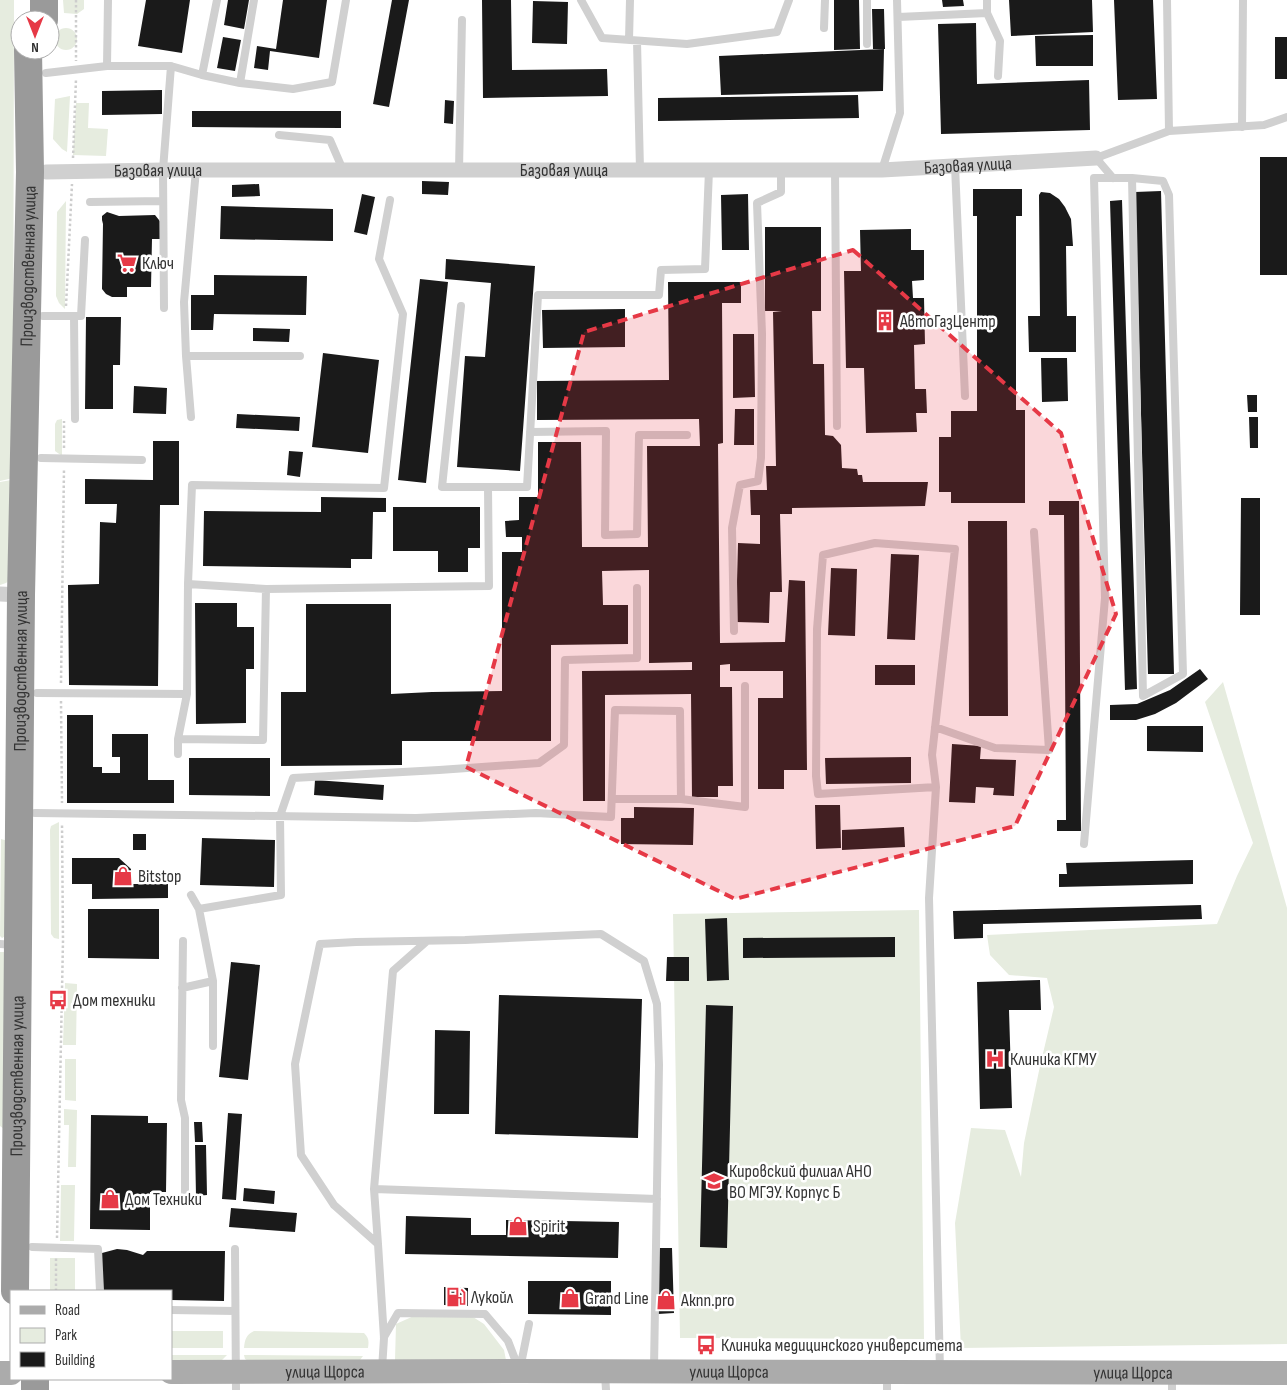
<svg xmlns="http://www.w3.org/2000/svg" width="1287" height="1390" font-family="'Sofia Sans Condensed',sans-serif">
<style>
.green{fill:#e6ecdf}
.building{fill:#1a1a1a}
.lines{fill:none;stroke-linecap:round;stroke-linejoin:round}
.path{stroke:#cdcdcd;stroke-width:2.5;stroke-dasharray:2.5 2.5;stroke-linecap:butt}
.lane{stroke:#d0d0d0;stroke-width:8}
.street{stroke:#d0d0d0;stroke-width:15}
.primary{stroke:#ababab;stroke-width:24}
.highway{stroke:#9a9a9a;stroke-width:28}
.marked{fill:#e63946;fill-opacity:0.2;stroke:#e63946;stroke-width:4;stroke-dasharray:10 6;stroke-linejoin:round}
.labels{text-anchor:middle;stroke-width:5;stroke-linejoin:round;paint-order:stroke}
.street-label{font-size:18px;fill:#333;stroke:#fff}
.poi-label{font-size:18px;fill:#333;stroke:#fff;text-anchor:start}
</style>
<rect width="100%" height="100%" fill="#fff"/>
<path class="green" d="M0 0H14L13 478 0 481Z
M63 0H84V9L77 14 64 13Z
M55 39a11 11 0 1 1 22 0a11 11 0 1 1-22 0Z
M70 96 67 152 62 149 53 139 55 99Z
M76 103H89L88 128 108 129 106 156 73 155Z
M66 201 65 309 59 303 56 296 57 212Z
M62 419V456L55 451V424L57 420Z
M17 479 16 574 6 583 0 585V482Z
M1223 682 1287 908V1344L961 1348 955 1223 971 1128 1005 1130 1021 1177 1024 1143 1040 1066 1054 1007 1047 978 1009 975 990 955 987 935 1217 924 1237 876 1253 843 1205 702Z
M59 822V939L54 938 51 934 50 830 51 826Z
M1 839 8 841 13 932 2 938 0 936Z
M919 910 924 1339 680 1338 673 914Z
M0 952H11L4 1129 0 1126Z
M65 983 77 984 76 1045H63Z
M65 1059H76V1101L65 1100Z
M64 1109 77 1110 76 1167H68L69 1125H64Z
M61 1185H75L74 1241H60Z
M50 1258H75V1291H50Z
M416 1315 473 1317 484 1324 504 1350 506 1360H395L396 1324Z
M171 1331H223V1348H171Z
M254 1331 364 1333C369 1338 369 1341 368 1348H244C245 1339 246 1335 254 1331Z
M171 1355H227L218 1364H171Z
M244 1355 363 1356 357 1364 250 1362 245 1359Z"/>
<path class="building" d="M146 0H190L182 53 138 46Z
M228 0H249L244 29 224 25Z
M283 0H327L319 58 270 51 268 70 254 68 257 46 276 49Z
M392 0H409L389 107 373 104Z
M482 0H511L512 70 607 69 608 96 483 98Z
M834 0H859L860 49 834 50Z
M942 0H963L964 6 943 7Z
M1009 0H1092L1093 32 1011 36Z
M1114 0H1153L1157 99 1118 100Z
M533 1 568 2 567 44 532 43Z
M872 9H884L885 49H873Z
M976 23 977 84 1089 80 1090 130 941 134 938 24Z
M1093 35V66H1036L1035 36Z
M223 37 241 40 235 71 217 68Z
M1275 37H1287V79H1275Z
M884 49 883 91 721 95 719 56Z
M162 90V114L102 115V91Z
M858 95 859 118 658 121V98Z
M445 100 454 101 453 124 444 123Z
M192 111H341V128L192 127Z
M1260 157H1287V275H1260Z
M422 181 449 182 448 195 422 194Z
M259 184 260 196 232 197V185Z
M973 189H1022V216H1016V410H1025V503H951V492H939V437H951V411H977V216H973Z
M1161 191 1174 674H1148L1135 192Z
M1041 192 1050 193 1059 199 1065 207 1071 219 1073 246H1066L1067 316H1076V352H1029L1028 316H1040L1039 195Z
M362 194 375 197 367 235 354 232Z
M748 194 749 250H722L721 195Z
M1122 200 1137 689 1125 690 1110 201Z
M221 206 333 209V241L220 239Z
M107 212 119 216 155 215 163 225V239H152L151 287H127V297H112L106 294 102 289 103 224 102 220V216Z
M765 227H821V311H812L813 364H824L825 435 833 436 841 445 842 468 857 469 858 475H862L863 482H928L925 506 792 508V514H780L782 592H770L769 623 736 622 738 543 760 544V515H751L750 490H767L766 466H776L773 312 782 311H765Z
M911 229V250H924V280L912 281 913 298H924L925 344 914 345 915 389H926L927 413H916L917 432 866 433 864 368H846L844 271H861L860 230Z
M446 259 535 266 520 471 457 467 465 356 485 357 491 283 445 279Z
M214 275 307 276 306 315 214 314 213 330H191V295H214Z
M420 279 448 282 426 483 398 480Z
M668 282H741V303H722L723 443 718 444 720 643 785 642 789 580 805 581 807 770H784V789H758V698H783V671H730V664L720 665V687H732L733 786H718V797H692L691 694 605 695V801H583L582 671 692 670V662L649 663V570L602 571 603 605H628V644L551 645V741H402V765L281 766V692H306V604H391V694L432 692 502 691V552H522V537H506L505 521 519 520V497H538V442H581L582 547H648L647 446H700L699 419 537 420V381L669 380Z
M625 309V347L543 348 542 310Z
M86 317H121L120 365H113V409H85Z
M253 328 290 329 289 342 253 341Z
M733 334H754L755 397 733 398Z
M323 353 379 360 368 453 312 447Z
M1041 358H1067L1068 401 1042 402Z
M134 386 167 388 166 414 133 413Z
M1247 395H1257V412H1248Z
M735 409H754V445H734Z
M237 414 300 417 299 431 236 428Z
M1249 417H1258V448H1250Z
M153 441H179V505H160L158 686 69 685 68 585 99 584 100 522 116 523 117 504H85V479L153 480Z
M289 451 303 452 300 477 287 475Z
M321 497 386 498V512H373L372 559H351V568L203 566 204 511 321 512Z
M1241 498H1260V615H1240Z
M1049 501H1079L1081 831H1057V820H1066L1064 515H1049Z
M393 507H480V548H468V572H438V551H393Z
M968 521H1007L1008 716H969Z
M891 554 919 555 915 640 887 639Z
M831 568 857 569 855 636 828 635Z
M195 603H237V627H254V669H246V723L196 724Z
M875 665H915V685H875Z
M1200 669 1208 679 1176 703 1155 714 1136 720H1110V705L1137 704 1170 690Z
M67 715H93V767H102V773H120V757H112V734H148V780H174V803H67Z
M1147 726H1203V752L1147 751Z
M952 744 981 746 980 759 1016 760 1014 796 993 795 994 788 976 787 975 803 949 802Z
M911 757V783L826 784 825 758Z
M189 758H270V796L189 795Z
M315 780 384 785 383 800 314 795Z
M815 805H840L841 848 816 849Z
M634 807 694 808 693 845 621 844V818H634Z
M904 827 905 847 842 850V830Z
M133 834H146V850H133Z
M202 838 275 840 274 887 200 885Z
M72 858H119L131 869V884H168V898L92 899V884H72Z
M1193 860V884L1059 887V874H1067L1066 863Z
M1201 905 1202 919 983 924V938L954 939 953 911Z
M88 909H159V959L88 958Z
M727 918 729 980 707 981 705 919Z
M895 937V957L743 958V938Z
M667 957H689V981H666Z
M231 962 260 965 248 1080 219 1077Z
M1040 980 1041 1010H1009L1012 1108 980 1109 977 982Z
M499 995 642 999 638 1138 495 1134Z
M706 1005 733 1006 727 1248 700 1247Z
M435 1030 470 1031 469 1114H434Z
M228 1113 242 1114 236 1200 222 1199Z
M91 1115 148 1116V1123H167L166 1192H150V1230L90 1229Z
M194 1122H202L203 1142H195Z
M195 1145H206L207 1195 196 1196Z
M244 1188 275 1191 274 1204 243 1201Z
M231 1208 297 1213 295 1232 229 1227Z
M406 1216 471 1218V1235H506V1220L619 1222 618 1258 405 1254Z
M657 1248H672L674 1313 658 1314Z
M117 1249 127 1250 143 1255 147 1251H225L224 1301 171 1300V1291H102V1253Z
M528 1281H611V1315L528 1314Z
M444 1287 468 1288V1306L444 1305Z"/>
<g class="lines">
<path class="path" d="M76 0V61
M73 158 76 79
M66 306 72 184
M64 448V421
M61 683 64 469
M61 701 62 803
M57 1238 63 941 62 824
M56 1291V1256"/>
<path class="lane" d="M581 0 602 38 687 44 777 32 789 0
M987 0V13L1000 41 998 76
M898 17 987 13
M824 28 825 0
M629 40 630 0
M637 41 640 170
M867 44V0
M107 66 108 0
M46 73 107 66H171
M202 75 240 83 254 0
M240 83 293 89 332 82 346 0
M1242 127 1243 0
M1169 131 1264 125 1287 117
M279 135 330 140 343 170
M955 166 965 396
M196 170 184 302 186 356H300
M459 170 462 20
M835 170 837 426
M882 170 900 113 897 0
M1113 178 1096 158 1169 131 1167 0
M390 200 379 259 403 314 384 488 192 485 188 584 266 589 489 586 488 487H527L538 295H659L661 270 705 269 709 170
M90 202 163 201
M461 306 442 487H488
M164 308 163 170 171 66 202 75 217 0
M43 316H81L85 240
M74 316 75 419
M186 356 191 417
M530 432 606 431 605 535 637 534 639 435H687
M41 458 142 460
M734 631 732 528 740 485 758 481 761 458 762 334 757 203 781 192V170
M37 693 187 694 178 739V754
M187 694 188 584
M935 727 995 748 1049 750 1034 532
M178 739 263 740 266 589
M936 787 818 794 816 776 817 629 823 555 875 543 955 549 932 755 936 787 929 898 940 1371
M681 799 745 807V686
M35 813 416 818 536 813 611 817 615 710 680 711 681 799H612
M1084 844 1105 598 1094 178H1132L1143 696 1183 674 1169 195 1163 181 1132 178
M191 895 199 909
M183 941 181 1100 185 1118V1192
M0 944 14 945
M213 981V1046
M182 988 213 981 199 909 281 895 280 816 293 778 439 770 539 763 564 745 565 660 637 658V588
M374 1189 393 971 427 941
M378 1244 374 1189 657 1199
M32 1247 98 1249 100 1291
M235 1249 236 1390
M171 1310 235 1311
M384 1337 398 1313 485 1314 508 1341 518 1367
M382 1369 384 1338 378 1244 334 1205 301 1155 295 1064 320 944 356 942 465 940 601 934 644 961 657 1004 659 1065 654 1368
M520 1369 529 1324
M605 1374 606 1390
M1172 1374V1390
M887 1375V1390"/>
<g class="street">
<path id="s1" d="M46 172 163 170H882L1096 158"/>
<path d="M0 594 21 595"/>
</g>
<g class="primary">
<path id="s2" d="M171 1372 519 1371 1287 1373"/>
<path d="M0 1373H11"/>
</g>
<g class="highway">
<path d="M44 0V20"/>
<path id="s3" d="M15 1291 21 595 30 172 28 50"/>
<path d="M35 1379V1390"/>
</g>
</g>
<path class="marked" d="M853 250 1061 433 1116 614 1015 826 735 899 466 767 584 332Z"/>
<defs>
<symbol id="supermarket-bare" viewBox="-9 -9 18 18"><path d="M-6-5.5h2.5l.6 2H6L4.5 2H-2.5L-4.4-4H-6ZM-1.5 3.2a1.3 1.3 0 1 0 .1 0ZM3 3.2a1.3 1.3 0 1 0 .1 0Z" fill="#e63946" stroke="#fff" stroke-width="2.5" paint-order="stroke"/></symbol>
<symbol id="building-bare" viewBox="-9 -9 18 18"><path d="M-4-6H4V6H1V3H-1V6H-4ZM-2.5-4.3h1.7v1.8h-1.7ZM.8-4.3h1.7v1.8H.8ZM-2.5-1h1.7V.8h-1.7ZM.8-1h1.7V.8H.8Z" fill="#e63946" stroke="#fff" stroke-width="2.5" paint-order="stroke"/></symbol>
<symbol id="shop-bare" viewBox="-9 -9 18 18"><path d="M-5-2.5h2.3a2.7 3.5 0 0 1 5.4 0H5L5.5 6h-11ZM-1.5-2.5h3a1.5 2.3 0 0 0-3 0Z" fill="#e63946" stroke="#fff" stroke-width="2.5" paint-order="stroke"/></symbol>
<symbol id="bus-bare" viewBox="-9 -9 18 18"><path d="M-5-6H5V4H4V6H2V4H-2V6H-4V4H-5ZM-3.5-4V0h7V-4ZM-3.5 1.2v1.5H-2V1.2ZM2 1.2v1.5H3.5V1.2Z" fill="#e63946" stroke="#fff" stroke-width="2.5" paint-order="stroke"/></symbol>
<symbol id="hospital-bare" viewBox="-9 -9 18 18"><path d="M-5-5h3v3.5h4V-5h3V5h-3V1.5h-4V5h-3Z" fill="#e63946" stroke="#fff" stroke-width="2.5" paint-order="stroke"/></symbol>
<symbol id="university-bare" viewBox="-9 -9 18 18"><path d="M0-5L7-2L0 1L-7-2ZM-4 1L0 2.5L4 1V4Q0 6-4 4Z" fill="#e63946" stroke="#fff" stroke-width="2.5" paint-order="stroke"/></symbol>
<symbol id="fuel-bare" viewBox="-9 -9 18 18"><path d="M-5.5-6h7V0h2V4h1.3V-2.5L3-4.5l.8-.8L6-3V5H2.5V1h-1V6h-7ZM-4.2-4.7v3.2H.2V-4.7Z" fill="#e63946" stroke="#fff" stroke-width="2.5" paint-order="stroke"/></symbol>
</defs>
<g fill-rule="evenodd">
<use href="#supermarket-bare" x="113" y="249" width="28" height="28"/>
<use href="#building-bare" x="871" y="307" width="28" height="28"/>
<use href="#shop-bare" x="109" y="862" width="28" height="28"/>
<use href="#bus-bare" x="44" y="986" width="28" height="28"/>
<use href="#hospital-bare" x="981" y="1045" width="28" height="28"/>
<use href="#university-bare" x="700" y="1167" width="28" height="28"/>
<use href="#shop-bare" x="96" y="1185" width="28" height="28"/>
<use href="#shop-bare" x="504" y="1212" width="28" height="28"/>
<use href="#fuel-bare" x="442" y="1283" width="28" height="28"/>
<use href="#shop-bare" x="556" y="1284" width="28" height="28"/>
<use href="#shop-bare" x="652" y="1286" width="28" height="28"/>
<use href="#bus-bare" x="692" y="1331" width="28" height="28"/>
</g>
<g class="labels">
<g class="street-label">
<text dy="6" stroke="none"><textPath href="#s1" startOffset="922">Базовая улица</textPath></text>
<text dy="6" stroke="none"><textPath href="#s1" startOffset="112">Базовая улица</textPath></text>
<text dy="6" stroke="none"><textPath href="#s1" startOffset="518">Базовая улица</textPath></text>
<text dy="6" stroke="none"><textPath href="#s3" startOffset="1025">Производственная улица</textPath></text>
<text dy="6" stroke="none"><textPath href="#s3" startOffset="620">Производственная улица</textPath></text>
<text dy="6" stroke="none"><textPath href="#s3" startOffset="215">Производственная улица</textPath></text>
<text dy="6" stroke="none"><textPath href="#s2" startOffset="154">улица Щорса</textPath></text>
<text dy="6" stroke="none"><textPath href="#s2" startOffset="558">улица Щорса</textPath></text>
<text dy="6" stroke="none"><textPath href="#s2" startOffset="962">улица Щорса</textPath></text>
</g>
<g class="poi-label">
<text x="142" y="269">Ключ</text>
<text x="900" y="327">АвтоГазЦентр</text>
<text x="138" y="882">Bitstop</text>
<text x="73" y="1006">Дом техники</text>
<text x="1010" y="1065">Клиника КГМУ</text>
<text x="729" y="1177">Кировский филиал АНО<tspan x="729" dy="21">ВО МГЭУ. Корпус Б</tspan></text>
<text x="125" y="1205">Дом Техники</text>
<text x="533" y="1232">Spirit</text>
<text x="471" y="1303">Лукойл</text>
<text x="585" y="1304">Grand Line</text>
<text x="681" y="1306">Акпп.pro</text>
<text x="721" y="1351">Клиника медицинского университета</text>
</g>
</g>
<rect x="10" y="1290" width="162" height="90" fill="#ffffff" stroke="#adadad"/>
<rect x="20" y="1306" width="25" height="8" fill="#ababab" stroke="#adadad"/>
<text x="55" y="1315" font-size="15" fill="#333333">Road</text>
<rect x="20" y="1328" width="25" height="15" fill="#e6ecdf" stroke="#adadad"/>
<text x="55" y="1340" font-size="15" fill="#333333">Park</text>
<rect x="20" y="1352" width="25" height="15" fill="#1a1a1a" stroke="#adadad"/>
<text x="55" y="1365" font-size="15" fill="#333333">Building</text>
<g transform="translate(35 35) rotate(180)"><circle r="24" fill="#ffffff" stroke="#adadad"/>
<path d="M0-4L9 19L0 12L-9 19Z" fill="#e63946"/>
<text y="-8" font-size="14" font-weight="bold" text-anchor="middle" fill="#333333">N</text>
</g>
</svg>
